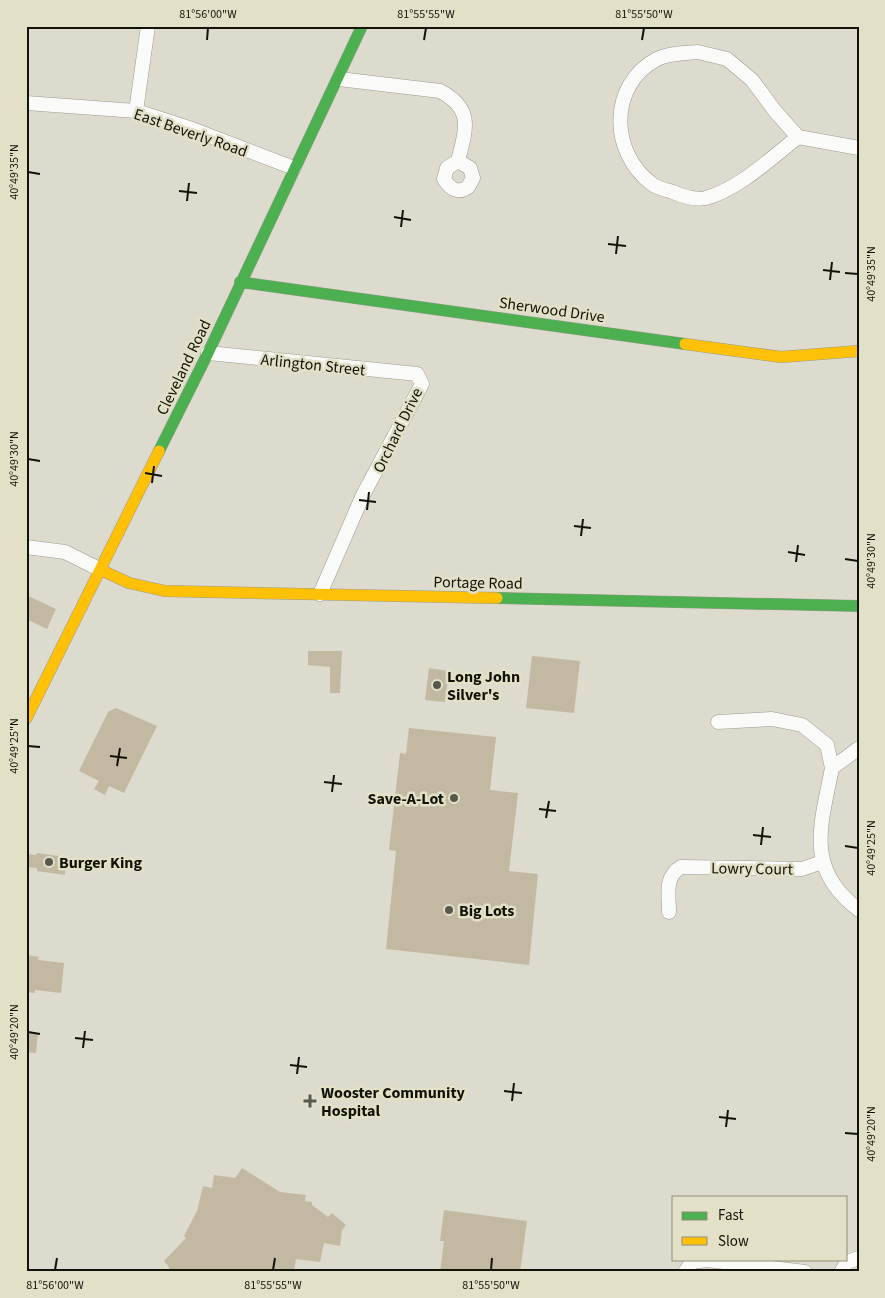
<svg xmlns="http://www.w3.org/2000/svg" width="885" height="1298" font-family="'Source Sans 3',sans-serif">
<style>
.building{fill:#c3b9a2}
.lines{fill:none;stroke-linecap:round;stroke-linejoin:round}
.street-casing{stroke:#9b9b90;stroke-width:15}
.fast-casing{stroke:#9b9b90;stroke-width:12}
.slow-casing{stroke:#9b9b90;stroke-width:12}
.street{stroke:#fafaf8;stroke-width:14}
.fast{stroke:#4caf50;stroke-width:11}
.slow{stroke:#ffc107;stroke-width:11}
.ticks{fill:none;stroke:#131209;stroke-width:2}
.poi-dot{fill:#59584e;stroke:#e2e1c7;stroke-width:2}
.labels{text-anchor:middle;stroke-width:5;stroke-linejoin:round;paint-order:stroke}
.street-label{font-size:16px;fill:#131209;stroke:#e2e1c7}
.poi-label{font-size:16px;font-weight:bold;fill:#131209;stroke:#e2e1c7;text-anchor:start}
.neatline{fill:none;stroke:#131209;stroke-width:2}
.ticks-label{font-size:12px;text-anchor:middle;fill:#131209}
</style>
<rect width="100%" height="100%" fill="#dcdbcd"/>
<path class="building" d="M26 595 56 609 47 629 26 619Z
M308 651H342L340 693H330V667L308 665Z
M532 656 580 661 574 713 526 708Z
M429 668 449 671 445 702 425 700Z
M116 708 157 726 124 793 109 786 105 795 94 789 99 781 79 771 108 712Z
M409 728 496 737 490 790 518 793 509 871 538 874 529 965 386 949 396 851 389 850 400 753 406 754Z
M37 853 73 858 71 869 65 868V875L37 871V868L26 867V854L36 855Z
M26 955 39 957 38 960 64 963 61 993 35 990V993L26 992Z
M26 1031 38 1033 36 1053 26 1052Z
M242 1168 280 1192 306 1195 305 1201 312 1202V1205L328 1217 332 1213 346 1225 342 1230 340 1246 324 1243 320 1262 296 1259 294 1272H169V1267L164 1261 186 1238 184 1236 197 1211 203 1186 212 1188 214 1175 235 1178Z
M444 1210 527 1221 520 1272H440L444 1241H440Z"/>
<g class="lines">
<defs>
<path id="street" d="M698 52 727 59 752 80 775 111 798 137C770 159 740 188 706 198 696 200 682 196 673 192 666 190 657 188 652 184 610 153 608 85 657 59 669 53 684 53 698 52Z
M339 79 440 91C474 109 466 129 458 161L447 168 444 179C450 189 458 194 468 187L473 178 470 168 458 161
M26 103 136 111 192 129 294 168
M136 111 148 26
M798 137 859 148
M208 353 417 374 422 384 363 495 320 594
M26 547 65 552 101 570
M718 722 772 719 802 725 827 745 832 768
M859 748 832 768C821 825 804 869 859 910
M669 912C669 895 664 877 681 867L802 869 822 862
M685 1272 692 1262 707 1260 805 1272
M841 1272 847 1262 859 1258"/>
<path id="fast" d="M240 282 685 344
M159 451 208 353 362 26
M497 598 859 606"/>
<path id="slow" d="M685 344 781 357 859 351
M101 570 129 583 165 591 497 598
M26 719 159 451"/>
</defs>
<use href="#street" class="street-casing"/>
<use href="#fast" class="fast-casing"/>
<use href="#slow" class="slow-casing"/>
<use href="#street" class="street"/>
<use href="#fast" class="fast"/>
<use href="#slow" class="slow"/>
</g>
<path class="ticks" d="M207 40 208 28M424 40 426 28M642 40 644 28M28 172 40 174M179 191 197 193M187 201 189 183M394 217 411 220M401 227 403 210M608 244 626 246M616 254 618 236M823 270 840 272M845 273 858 274M830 280 832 262M28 459 40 461M145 473 162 476M152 483 154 466M359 500 376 502M367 510 369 492M574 526 591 528M581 536 583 519M788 552 805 555M845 559 858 561M796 562 798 545M28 746 40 747M110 756 127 758M117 766 120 748M324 782 342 784M332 792 334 775M539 809 556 811M546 818 549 801M753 835 771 837M761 845 763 827M845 846 858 848M28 1032 40 1034M75 1038 93 1040M83 1048 85 1031M290 1065 307 1067M297 1074 299 1057M504 1091 522 1093M512 1101 514 1083M719 1117 736 1119M726 1127 728 1110M845 1133 858 1134M55 1270 57 1258M273 1270 275 1258M491 1270 492 1258"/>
<g class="poi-dot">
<circle cx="437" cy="685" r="5"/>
<circle cx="454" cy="798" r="5"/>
<circle cx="49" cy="862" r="5"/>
<circle cx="449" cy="910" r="5"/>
<path d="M307.5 1093.5h5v5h5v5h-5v5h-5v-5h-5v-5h5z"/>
</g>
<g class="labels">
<g class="street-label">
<text transform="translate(191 132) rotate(19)" y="6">East Beverly Road</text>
<text transform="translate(552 309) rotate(8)" y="6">Sherwood Drive</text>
<text transform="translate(313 364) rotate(6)" y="6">Arlington Street</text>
<text transform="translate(183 367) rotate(-64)" y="6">Cleveland Road</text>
<text transform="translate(397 430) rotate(-64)" y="6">Orchard Drive</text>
<text transform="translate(478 582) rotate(1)" y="6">Portage Road</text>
<text transform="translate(752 868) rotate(1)" y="6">Lowry Court</text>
</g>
<g class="poi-label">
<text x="447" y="682">Long John<tspan x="447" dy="18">Silver's</tspan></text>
<text x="444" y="804" text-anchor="end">Save-A-Lot</text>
<text x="59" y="868">Burger King</text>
<text x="459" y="916">Big Lots</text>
<text x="321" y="1098">Wooster Community<tspan x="321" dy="18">Hospital</tspan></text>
</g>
</g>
<rect width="885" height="1298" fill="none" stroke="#e2e1c7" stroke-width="55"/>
<rect x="672" y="1196" width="175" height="65" fill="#e2e1c7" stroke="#8f8e7b"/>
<rect x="682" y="1212" width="25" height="8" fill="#4caf50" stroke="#8f8e7b"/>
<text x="718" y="1220" font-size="15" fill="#131209">Fast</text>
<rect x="682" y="1237" width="25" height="8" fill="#ffc107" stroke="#8f8e7b"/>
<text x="718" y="1246" font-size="15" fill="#131209">Slow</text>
<rect x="28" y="28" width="830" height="1242" class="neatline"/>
<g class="ticks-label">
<text x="208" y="18">81°56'00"W</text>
<text x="426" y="18">81°55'55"W</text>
<text x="644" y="18">81°55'50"W</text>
<text transform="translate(14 172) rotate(-90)" y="4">40°49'35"N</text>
<text transform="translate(871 274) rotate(-90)" y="4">40°49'35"N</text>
<text transform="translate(14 459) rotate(-90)" y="4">40°49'30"N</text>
<text transform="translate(871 561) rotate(-90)" y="4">40°49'30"N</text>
<text transform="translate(14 746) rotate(-90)" y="4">40°49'25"N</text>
<text transform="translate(871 848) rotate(-90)" y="4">40°49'25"N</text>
<text transform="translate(14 1032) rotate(-90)" y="4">40°49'20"N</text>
<text transform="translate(871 1134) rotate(-90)" y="4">40°49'20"N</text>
<text x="55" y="1289">81°56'00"W</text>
<text x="273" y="1289">81°55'55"W</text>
<text x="491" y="1289">81°55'50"W</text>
</g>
</svg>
